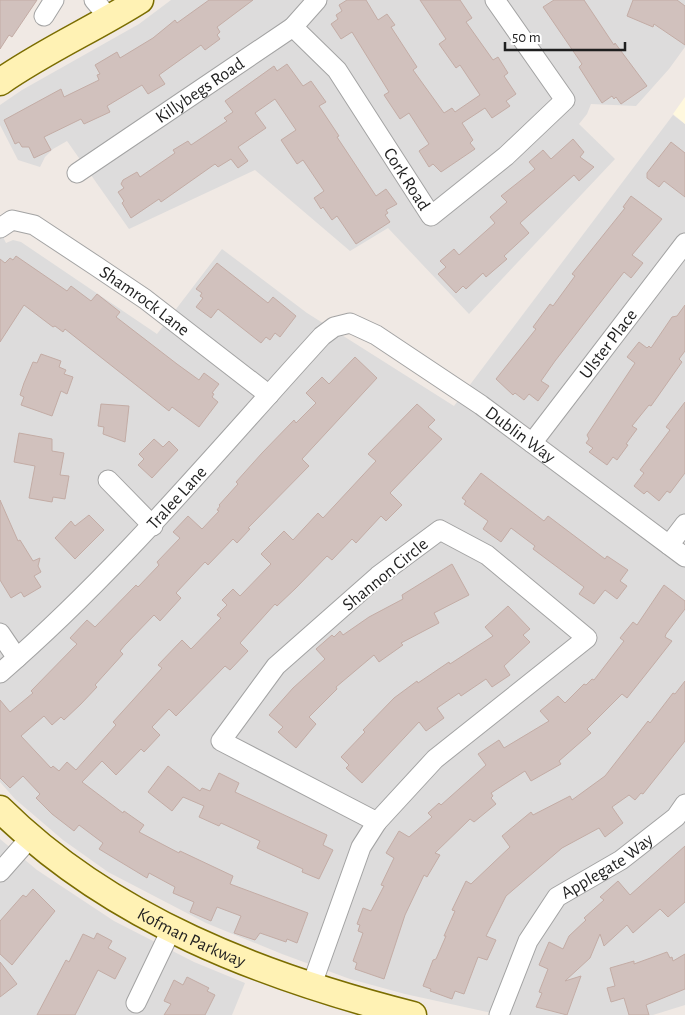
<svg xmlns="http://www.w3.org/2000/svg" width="685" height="1015" font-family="'Alegreya Sans',sans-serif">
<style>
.residential{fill:#dddcdc}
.education{fill:#fff8de}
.building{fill:#d1c1bd;stroke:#c3aca5}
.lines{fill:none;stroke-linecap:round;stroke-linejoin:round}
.street-casing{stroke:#a3a3a3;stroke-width:21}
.secondary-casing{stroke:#7b6d00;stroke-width:29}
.street{stroke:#fff;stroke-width:19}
.secondary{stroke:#fff2b4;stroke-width:26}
.labels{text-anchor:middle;stroke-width:4;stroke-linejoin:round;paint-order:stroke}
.street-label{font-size:18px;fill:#1f1f1f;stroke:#fff}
</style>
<rect width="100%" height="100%" fill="#f0e9e4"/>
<path class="residential" d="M171 0H685V47L669 69 636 106 591 104 587 114 579 124 615 159 469 314 388 228 350 251 255 170 129 229 67 141 53 149 45 157 40 167 18 160 0 125V105L22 90 139 24Z
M673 115 685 124V1005L653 1015H501L405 994 350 979 282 954 206 923 108 872 63 840 15 799 0 782V231L6 243 13 240 21 242 157 334 222 249 307 313 454 406Z
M0 839 37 870 114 921 194 962 245 983 232 1015H0Z"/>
<path class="education" d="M685 97V124L673 114Z"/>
<path class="building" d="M0 0H37L12 37 9 35 0 49Z
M209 0H253L217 27 220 32 217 35 220 39 205 50 201 45 159 75 165 84 148 94 142 85 107 106 110 112 84 124 81 119 44 137 51 150 34 158 29 147H22L19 142 15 144 4 120 61 89 64 97 99 80 97 75 100 74 95 65 117 52 120 58 153 38 175 20 177 23Z
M347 0H366L378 20 387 14 395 25 391 27 417 67 413 70 444 113 452 108 455 112 480 95 460 65 456 68 439 44 446 39 420 0H460L472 18 466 22 493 60 498 57 508 73 504 76 516 94 506 101 510 106 492 118 485 108 462 123 473 140 470 143 475 149 441 172 433 164 429 167 419 151 429 144 409 113 400 119 384 95 389 92 352 32 341 39 331 24 338 19 336 15 342 11 339 5Z
M554 0H584L614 45 615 43 647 86 621 104 616 97 614 99 612 96 602 103 579 67 582 64 543 7Z
M633 0H677L685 6V45L654 24 653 27 627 16Z
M287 64 303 86 311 81 326 102 319 106 339 136 337 137 376 196 386 189 397 204 386 210 388 213 385 215 390 222 356 244 337 216 332 220 323 207 321 209 314 198 324 191 303 160 297 164 281 140 296 130 275 99 255 113 266 128 238 147 248 161 238 168 231 159 218 167 215 164 161 202 159 199 131 218 122 203 124 201 118 192 124 188 121 184 123 180 137 172 140 177 175 153 173 150 188 141 191 145 227 121 224 118 233 112 225 101 274 66 277 71Z
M573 139 584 152 580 157 594 167 579 181 574 175 520 223 529 233 504 256 507 259 486 277 483 273 466 289 463 286 456 293 438 274 446 267 440 261 454 249 459 255 495 223 490 217 507 202 501 196 535 169 529 162 543 150 551 159Z
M671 142 685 153V197L664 181 659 187 647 178V173Z
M631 196 662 219 632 255 643 263 631 278 624 272 555 361 541 381 549 386 538 401 529 394 524 400 515 393 513 395 496 379 536 329 533 327 550 304 553 306 575 276 572 274 625 208 623 207Z
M16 256 67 291 71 286 91 301 97 294 120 312 116 317 177 364 199 380 204 373 219 384 212 393 214 394 212 397 218 402 199 427 172 407 169 411 65 329 63 332 55 326 53 327 24 305 0 342V259L5 263 10 258 13 260Z
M217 263 268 303 273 297 296 316 280 337 275 333 270 340 266 337 261 343 218 309 211 318 196 307 203 298 200 296 202 293 196 289Z
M685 305V351L679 359 682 362 651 406 649 405 632 426 637 429 626 444 628 445 617 460 613 457 607 465 589 452 593 448 586 443 589 439 587 435 635 363 627 357 639 342 647 348 649 346 651 348 672 317 677 316Z
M41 354 61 361 59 367 66 370 64 374 73 377 67 394 61 391 52 416 21 405 24 397 20 395 24 383 33 362 37 363Z
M355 357 377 378 302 459 309 466 248 528 250 529 237 543 233 539 208 565 205 562 176 593 181 598 160 621 154 615 125 645 120 651 123 654 95 685 97 687 81 704 64 720 61 717 52 725 44 716 21 736 51 768 53 766 59 771 67 762 76 770 116 725 113 722 162 668 158 665 182 640 191 649 221 618 217 615 227 605 222 600 233 589 240 596 271 564 261 554 284 531 293 540 318 513 323 518 376 461 368 454 417 404 435 420 428 427 442 439 390 493 402 505 386 521 381 516 356 543 352 539 332 560 327 556 296 588 277 606 275 604 240 643 248 651 230 670 225 666 176 716 169 709 152 727 160 735 144 752 141 749 116 775 102 761 82 782 123 813 124 811 144 825 139 832 179 853 180 851 233 876 230 884 308 913 297 943 287 939 286 942 260 933 255 940 234 933 241 916 217 907 211 921 190 912 194 902 173 893 175 887 149 873 147 878 99 849 103 843 79 825 74 831 52 814 36 798 40 794 23 776 10 788 0 778V700L10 712 33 693 31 691 77 644 70 638 87 620 95 627 136 585 138 587 159 565 157 562 180 538 173 532 188 516 202 529 219 511 217 510 220 506 219 505 238 484 236 482 262 453 294 420 296 423 316 403 306 393 322 377 329 384Z
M685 402V473L670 493 667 491 659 501 647 491 644 494 634 486 644 473 640 470 670 430 666 427Z
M101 404 129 406 125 442 103 434 104 427 98 426Z
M19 433 52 439V451L64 453 60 475 69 476 65 499 53 497 52 502 29 498 35 466 14 462Z
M154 439 163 447 169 441 178 450 152 478 138 465 144 459 139 454Z
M481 473 544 521 548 516 605 559 607 556 628 570 620 581 627 586 617 599 605 590 594 604 579 594 584 587 533 549 535 546 511 528 501 542 483 529 488 521 464 504 466 501 462 498Z
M0 500 18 541 20 540 33 561 40 558 38 566 41 572 34 576 41 587 24 597 21 592 11 598 0 580Z
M89 515 104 530 75 559 55 538 71 521 75 526Z
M452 564 469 595 434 613 439 623 401 643 403 645 379 662 374 655 336 687 337 689 309 717 316 724 296 748 278 732 283 727 269 715 293 688 325 659 316 649 332 635 334 637 340 631 343 635 369 617 403 599 402 595Z
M664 585 685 601V609L666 634 665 637 672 641 654 664 627 698 622 694 587 729 591 733 559 761 561 764 531 781 525 771 491 793 493 796 491 798 496 804 474 822 470 819 435 853 440 855 427 877 424 875 405 915 384 979 355 969 357 963 353 961 363 933 358 931 360 925 357 924 363 908 371 911 384 886 381 885 394 858 386 853 399 831 409 837 432 817 428 813 439 803 441 805 486 765 478 754 499 740 504 748 549 721 540 711 558 696 565 703 584 684 586 685 592 679 594 680 624 641 620 638 633 622 637 625Z
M508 606 530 629 523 635 530 642 504 666 510 675 492 687 486 679 461 696 459 693 437 708 444 718 426 731 419 722 362 783 346 768 349 765 341 757 365 732 363 730 394 698 417 681 418 683 449 662 450 664 493 636 485 627Z
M685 681V741L643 794 641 793 635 800 629 795 612 807 623 823 605 837 599 828 562 848 506 896 486 936 496 940 487 960 478 957 464 994 455 991 452 999 430 991 431 989 423 986 433 960 436 959 446 936H444L455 911 452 910 466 881 471 884 510 847 502 836 531 812 533 815 570 796 572 800 605 776 648 721 650 723 673 693 675 694Z
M168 766 200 791 202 788 210 791 219 773 239 783 235 792 327 835 323 845 333 850 319 879 302 872 303 869 257 848 260 841 221 823 219 826 199 817 204 806 183 797 172 811 148 792Z
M685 846V902L668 917 660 909 633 933 627 925 604 946 600 934 590 958 565 981 581 976 567 1015 536 1007 542 993 539 992 548 969 539 965 549 942 563 949 569 936 586 920 584 918 604 900 600 897 618 881 630 895Z
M33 889 55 911 12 965 0 954V921L23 895 26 897Z
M97 933 112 941 108 948 126 958 115 979 98 970 75 1015H37L66 960 69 962 83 934 94 939Z
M667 952 670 958 672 957 673 961 685 954V989L646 1005 649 1015H629L624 998 611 1002 607 988 615 986 610 968 634 961V964Z
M0 962 17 984 0 997Z
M187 977 209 988 207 991 215 995 205 1015H164L171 1004 164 1001 174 980 183 985Z"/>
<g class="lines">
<defs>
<g id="street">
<path d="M94 0 110 19"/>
<path d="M44 16 54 0"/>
<path id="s1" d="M293 27 337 70 431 216 506 156 565 100 495 0"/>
<path id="s2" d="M77 173 293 27 317 0"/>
<path id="s3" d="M0 228 12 220 34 225 96 266 145 299 269 395"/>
<path id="s4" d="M532 443 685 243"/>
<path d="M108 480 153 526"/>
<path d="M440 530 487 555 587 638 435 759 377 822 221 741 276 666 378 576Z"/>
<path d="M669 545 685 524"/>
<path d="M0 633 17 658"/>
<path id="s5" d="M0 673C118 571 216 452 322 336L334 327 350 323 376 335 481 405 685 557"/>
<path d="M0 872 30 838"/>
<path d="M311 987 361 847 377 822"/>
<path d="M136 1003 172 928"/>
<path id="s6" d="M499 1015 528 941 557 897 621 860 676 817 685 804"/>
</g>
<g id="secondary">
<path d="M0 82C44 51 94 29 140 0"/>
<path id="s7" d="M0 809C111 919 263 977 413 1015"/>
</g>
</defs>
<use href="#street" class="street-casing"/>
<use href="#secondary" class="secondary-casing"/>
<use href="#street" class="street"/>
<use href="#secondary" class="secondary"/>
</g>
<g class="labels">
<g class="street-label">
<text dy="6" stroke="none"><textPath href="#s2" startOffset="148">Killybegs Road</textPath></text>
<text dy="6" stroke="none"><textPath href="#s1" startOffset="191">Cork Road</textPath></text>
<text dy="6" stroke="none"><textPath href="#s3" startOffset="171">Shamrock Lane</textPath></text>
<text dy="6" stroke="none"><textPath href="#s4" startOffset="125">Ulster Place</textPath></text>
<text dy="6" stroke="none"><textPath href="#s5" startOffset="702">Dublin Way</textPath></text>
<text dy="6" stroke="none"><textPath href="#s5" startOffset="249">Tralee Lane</textPath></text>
<text transform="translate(385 574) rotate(-39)" y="6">Shannon Circle</text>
<text dy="6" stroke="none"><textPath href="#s6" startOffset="191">Applegate Way</textPath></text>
<text dy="6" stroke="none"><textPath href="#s7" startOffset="232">Kofman Parkway</textPath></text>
</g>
</g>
<path d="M505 42v8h120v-8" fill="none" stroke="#1f1f1f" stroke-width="2.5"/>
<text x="512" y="42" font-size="15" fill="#1f1f1f" stroke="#ffffff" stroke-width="4" paint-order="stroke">50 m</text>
</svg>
